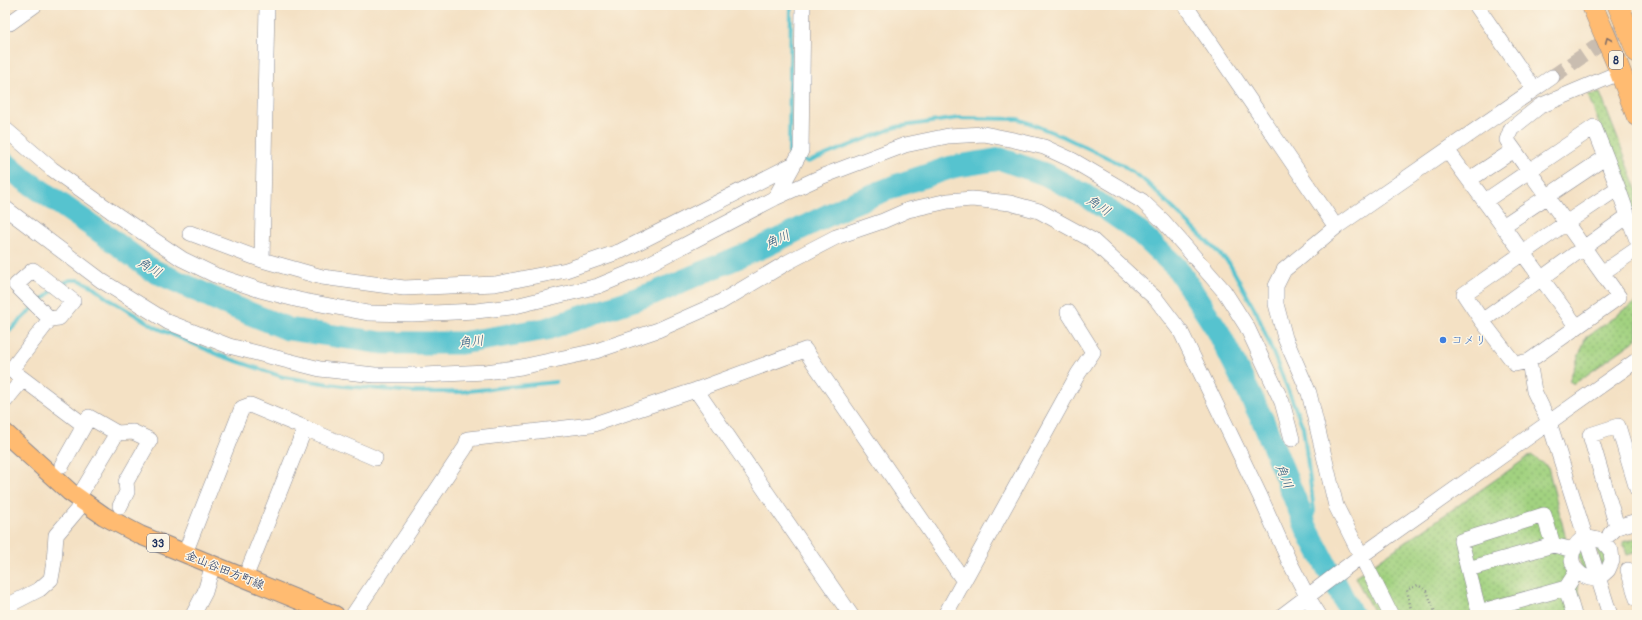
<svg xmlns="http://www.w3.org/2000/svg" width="1642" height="620" font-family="Pangolin,'Klee One',sans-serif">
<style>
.green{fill:url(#green-dots);stroke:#5e806f}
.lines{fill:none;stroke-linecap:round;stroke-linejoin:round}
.stream{stroke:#56c3cf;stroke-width:4}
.river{stroke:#56c3cf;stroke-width:23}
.minor-tunnel{stroke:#c9bdb0;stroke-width:15;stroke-dasharray:15 8;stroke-linecap:butt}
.minor-casing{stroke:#888891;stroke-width:16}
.major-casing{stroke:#888891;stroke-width:20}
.highway-casing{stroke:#888891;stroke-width:22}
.path{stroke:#888891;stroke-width:2.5;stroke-dasharray:1 3;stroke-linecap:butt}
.minor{stroke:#fff;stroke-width:15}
.major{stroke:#ffbb71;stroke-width:18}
.highway{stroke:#ffbb71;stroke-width:21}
.oneway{stroke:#826e67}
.shop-dot{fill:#3f7fe0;stroke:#fcf5e5;stroke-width:1.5}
.labels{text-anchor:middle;stroke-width:3;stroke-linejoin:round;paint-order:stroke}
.shield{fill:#fcf5e5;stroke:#5e6a86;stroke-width:1}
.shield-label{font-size:11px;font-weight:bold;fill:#1b2f5e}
.shop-label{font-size:12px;fill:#366cbe;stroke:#fcf5e5;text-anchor:start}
.street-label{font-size:12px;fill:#1b2f5e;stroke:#fcf5e5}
.water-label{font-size:13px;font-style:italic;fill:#2d5b80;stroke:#fcf5e5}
</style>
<defs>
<pattern id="green-dots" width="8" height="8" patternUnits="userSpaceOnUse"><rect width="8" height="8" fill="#a2d280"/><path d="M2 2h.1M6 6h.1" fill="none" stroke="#83ab6c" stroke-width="1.8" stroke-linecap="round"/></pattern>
</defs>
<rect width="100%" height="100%" fill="#fcf5e5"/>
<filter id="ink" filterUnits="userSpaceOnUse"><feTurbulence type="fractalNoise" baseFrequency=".025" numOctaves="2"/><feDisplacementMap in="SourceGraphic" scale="8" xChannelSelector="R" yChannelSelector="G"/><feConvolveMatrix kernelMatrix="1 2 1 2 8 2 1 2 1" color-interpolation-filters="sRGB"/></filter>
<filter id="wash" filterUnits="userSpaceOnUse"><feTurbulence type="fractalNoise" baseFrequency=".012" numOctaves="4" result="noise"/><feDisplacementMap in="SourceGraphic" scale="16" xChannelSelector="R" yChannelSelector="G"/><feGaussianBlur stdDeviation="0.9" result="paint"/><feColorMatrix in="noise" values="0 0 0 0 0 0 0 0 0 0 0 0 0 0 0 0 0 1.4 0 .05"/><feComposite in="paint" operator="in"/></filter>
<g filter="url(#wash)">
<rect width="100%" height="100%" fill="#f4e1c4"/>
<path class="green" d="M1600 93 1637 189V224L1588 95Z
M1637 301V339L1574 384 1569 381 1586 337Z
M1531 455 1548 467 1585 615H1375L1355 577Z
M1637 538V552L1627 555 1623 542Z
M1595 544 1605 553 1606 561 1602 567Z
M1582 549 1589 571H1583L1577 553Z"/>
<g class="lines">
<path class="stream" d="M791 5 789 156 794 157
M800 159 808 162 896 127 959 118 1019 119 1064 137 1121 164 1146 182 1229 263 1257 313 1303 427 1314 511 1307 529
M59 286 70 280H79L92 286 112 301 157 328 219 355 283 377 344 386 415 392H459L556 382
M39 303 53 290
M5 335 34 307"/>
<path class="river" d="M5 163 21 177 105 235 150 269 224 303 288 329 382 343H461L546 329 654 293 765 246 853 203 898 185 952 167 1001 159 1047 175 1088 197 1138 231 1177 268 1218 331 1263 421 1307 529 1352 615"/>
</g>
</g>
<g filter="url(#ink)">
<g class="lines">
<path class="minor-tunnel" d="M1552 77 1637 19"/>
<defs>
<path id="minor" d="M267 5 262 260 322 277 404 288 495 284 566 270 621 251 794 164 801 151 803 5
M1185 5 1336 227
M1476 5 1534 89
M10 23 35 5
M5 129 52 169 111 211 182 259 215 275 260 290 299 300 368 313 412 314 476 311 511 307 598 286 639 269 775 198 794 164
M1447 150 1577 327
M1469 180 1514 150
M775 198 823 176 905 145 948 136 984 134 1014 140 1044 147 1072 160 1142 201 1163 221 1224 291 1247 327 1282 402 1292 439
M1485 201 1594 127 1606 157
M5 208 102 281 168 322 229 346 320 369 375 375H424L486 372 521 367 596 351 658 330 719 303 788 262 836 237 883 221 908 210 948 201 972 199 1010 203 1039 211 1092 240 1156 299 1181 332 1260 496 1289 561 1307 596 1319 615
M1503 226 1606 157 1618 188
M190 233 262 260
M1602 273 1637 249
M1482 321 1464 294 1566 223 1618 188 1628 216
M1529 361 1515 364 1482 321 1628 216 1637 240
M23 379 11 370 50 319 59 318 73 301 33 270 16 285 50 319
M5 401 23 379 84 425
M62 465 89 417 117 433
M78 498 117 433 133 432 150 440 126 482 127 492 120 506
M1617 527 1590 435 1618 426 1637 489
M1610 534 1617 527 1637 521
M1585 537 1603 541 1611 551 1612 561 1608 570 1598 579C1571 579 1562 551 1585 537Z
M185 553 242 408 250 405 305 428
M1468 569 1461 541 1544 515 1553 545
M1628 570 1637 599
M245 578 305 428 375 458
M1566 588 1574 615
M5 607 40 589 51 579 54 562 56 535 84 502
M1479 612 1468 569 1553 545 1574 550
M193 615 205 592 213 564
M353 615 465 448 468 439 591 425 696 390
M851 615 696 390 805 350 964 581
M945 615 1078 374 1093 352 1068 312
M1283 615 1361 556 1637 360
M1391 615 1336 506 1309 393 1285 338 1276 304V286L1284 270 1336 227 1552 77
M1480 615 1479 612 1566 588 1577 571
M1610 615 1549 422 1534 391 1529 361 1619 297 1507 140 1511 129 1540 106 1621 72"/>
<path id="major" d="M5 433 70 492 104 516 140 535 335 615"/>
<path id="highway" d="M1592 5 1618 66 1637 116
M1618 5 1637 52"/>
</defs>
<use href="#minor" class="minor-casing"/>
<use href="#major" class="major-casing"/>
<use href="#highway" class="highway-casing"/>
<path class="path" d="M1412 615 1407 590 1418 585 1427 591 1436 615"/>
<use href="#minor" class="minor"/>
<use href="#major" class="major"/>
<use href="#highway" class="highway"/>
</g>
<defs><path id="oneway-chevron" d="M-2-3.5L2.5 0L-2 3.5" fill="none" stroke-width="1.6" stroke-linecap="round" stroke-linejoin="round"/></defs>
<use class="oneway" href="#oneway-chevron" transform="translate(1608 40) rotate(-112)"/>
</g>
<circle class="shop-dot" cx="1443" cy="340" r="4"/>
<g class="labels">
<g class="shield">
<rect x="1609" y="51" width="14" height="18" rx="3"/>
<rect x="147" y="534" width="22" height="18" rx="3"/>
</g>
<g class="shield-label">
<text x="1616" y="64">8</text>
<text x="158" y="547">33</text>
</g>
<g class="shop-label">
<text x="1451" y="344">コメリ</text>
</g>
<g class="street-label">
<text transform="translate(225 570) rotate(22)" y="4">金山谷田方町線</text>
</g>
<g class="water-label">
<text transform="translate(1099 205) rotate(33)" y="5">角川</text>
<text transform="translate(777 239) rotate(-24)" y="5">角川</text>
<text transform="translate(150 267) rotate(30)" y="5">角川</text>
<text transform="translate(471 341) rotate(-7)" y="5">角川</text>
<text transform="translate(1285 476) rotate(68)" y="5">角川</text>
</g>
</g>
<rect width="1642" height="620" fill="none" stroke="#fcf5e5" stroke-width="20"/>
</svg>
